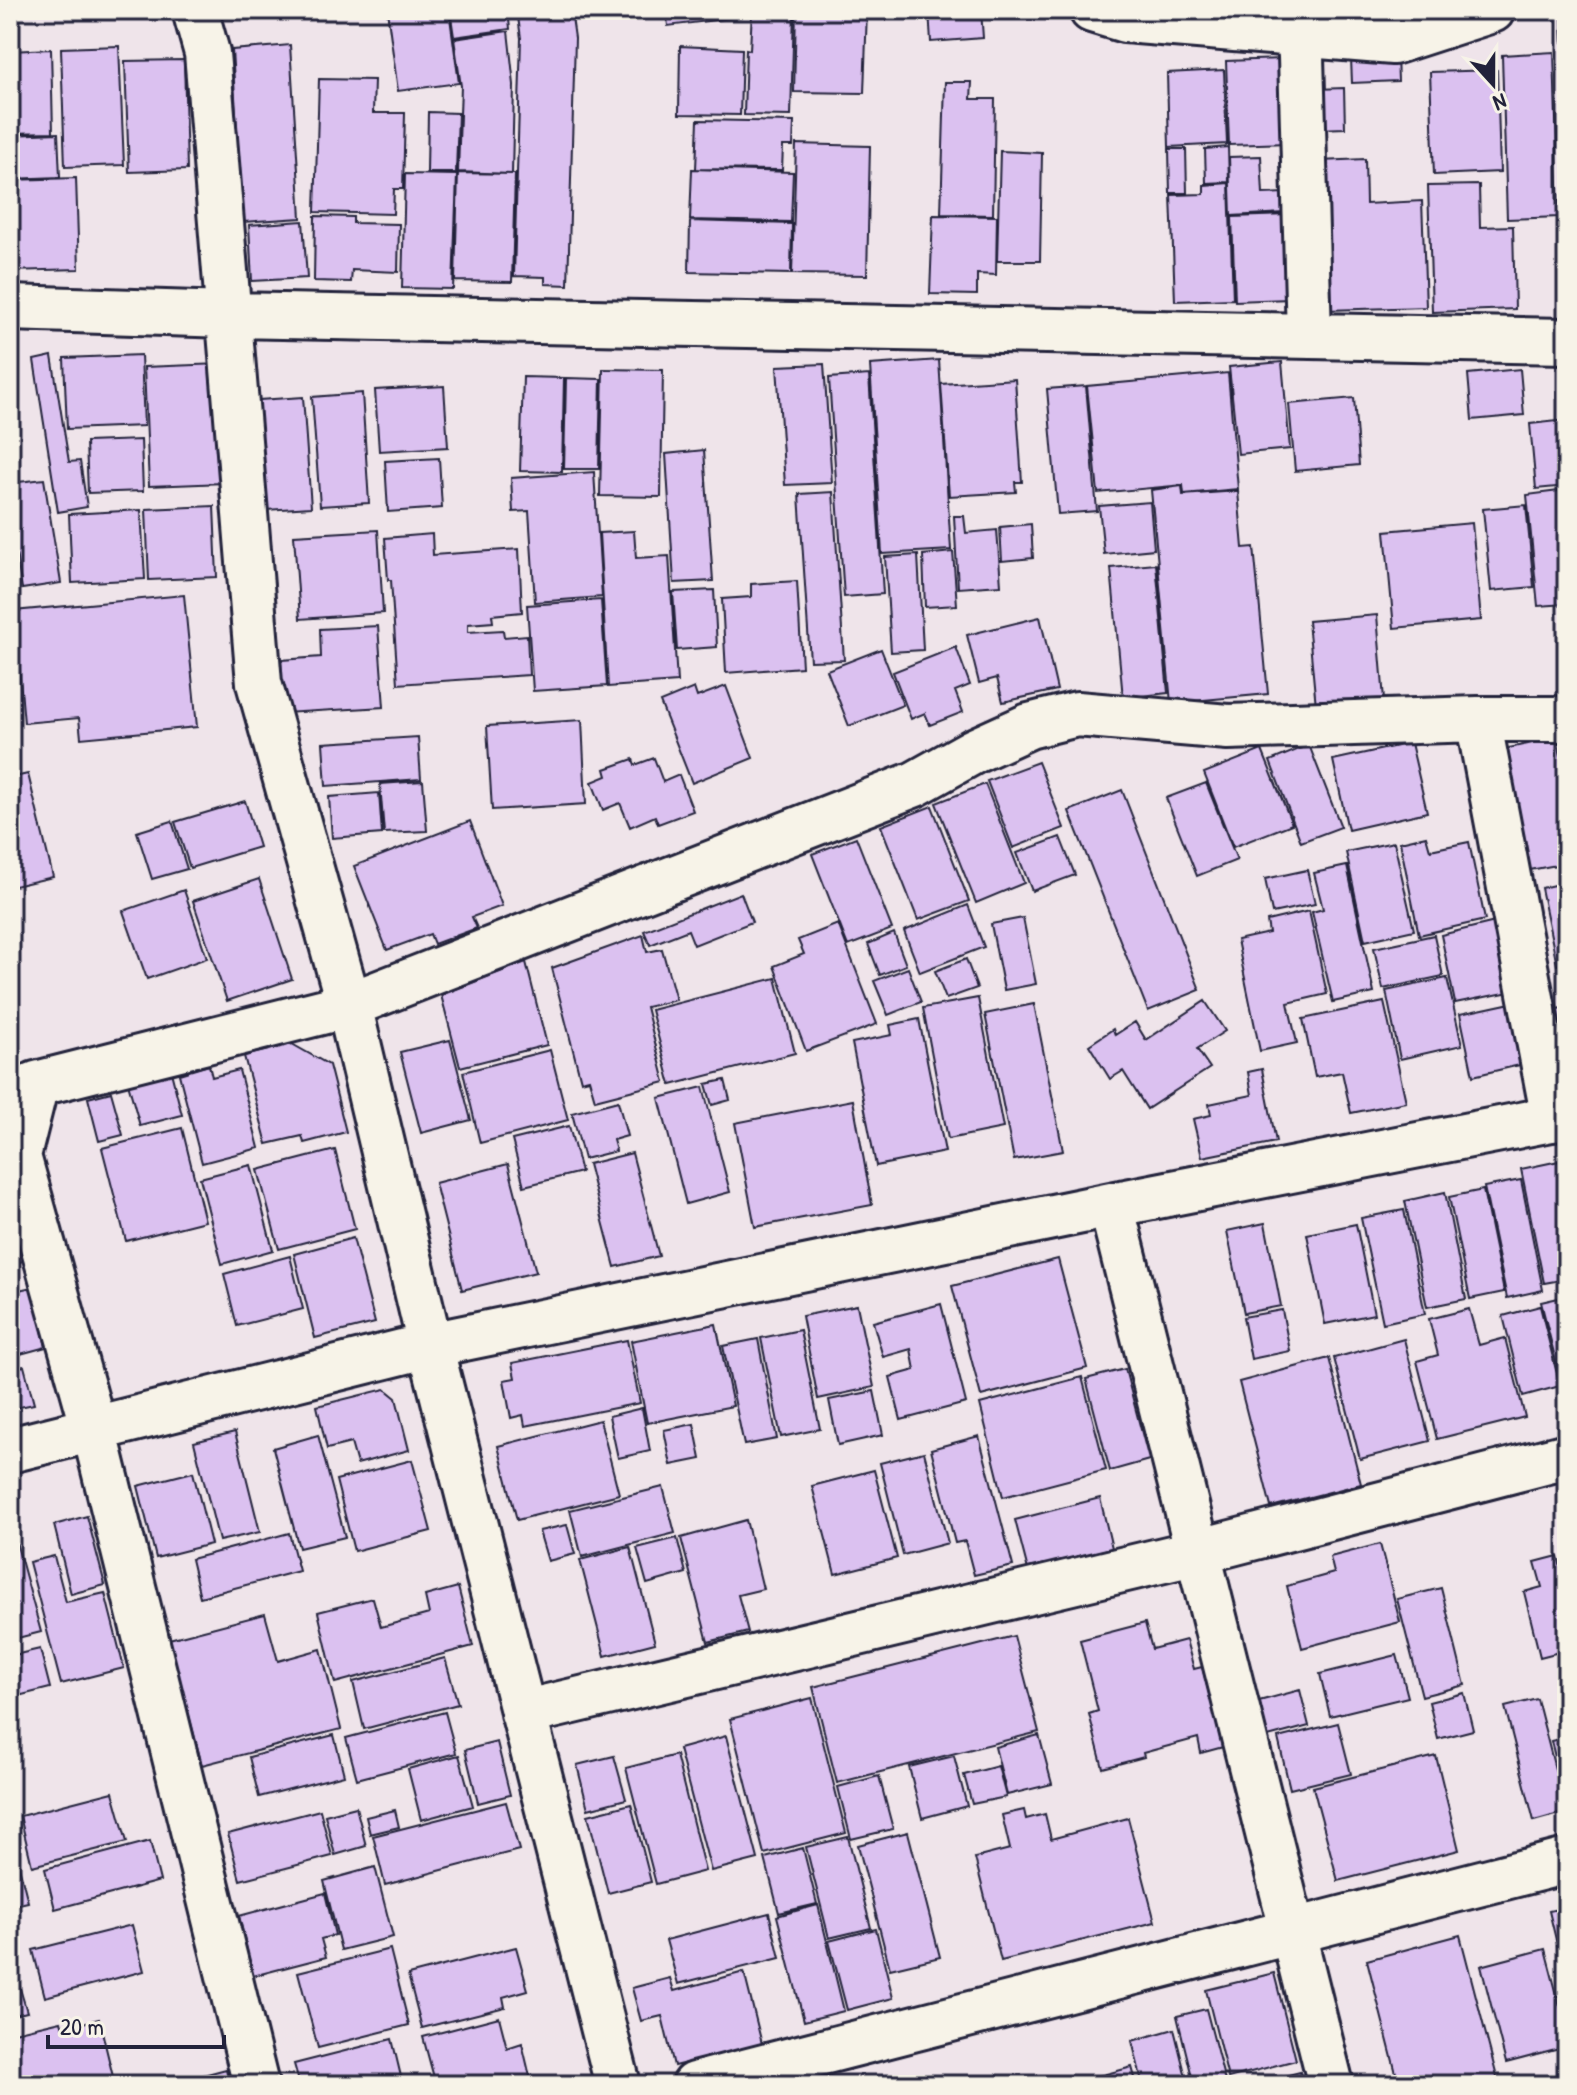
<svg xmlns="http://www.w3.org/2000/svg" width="1577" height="2095" font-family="'Patrick Hand',sans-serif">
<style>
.building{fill:#dbc1f0;stroke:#22223b;stroke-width:2}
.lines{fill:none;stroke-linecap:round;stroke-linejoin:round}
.minor-casing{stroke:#22223b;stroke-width:50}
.minor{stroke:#f7f3e8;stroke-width:44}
</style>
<rect width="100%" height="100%" fill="#efe4ea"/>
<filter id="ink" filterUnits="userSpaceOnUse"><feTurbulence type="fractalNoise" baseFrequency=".0125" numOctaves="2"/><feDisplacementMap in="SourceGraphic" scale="16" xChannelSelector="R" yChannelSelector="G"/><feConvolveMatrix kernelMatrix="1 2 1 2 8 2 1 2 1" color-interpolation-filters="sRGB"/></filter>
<g filter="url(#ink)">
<path class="building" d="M387 10H449L459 83 398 91Z
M450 10H508L510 29 454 37Z
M517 10H571L575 38 568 285 545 284V277L514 276 521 38Z
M666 10H740L741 17 668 26Z
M752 10H794L791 116 744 115 746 49 750 50Z
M796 10H867L864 93 794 92Z
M929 10H981L983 38 931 42Z
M1562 20H1567V153Z
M508 31 514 85 512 174 458 172 461 86 454 39Z
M290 45 301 218 243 222 232 50Z
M119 46 124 165 65 167 61 48Z
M680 46 742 49 740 115 679 114Z
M51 49 53 132 10 133V51Z
M1554 52 1559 217 1507 219 1502 55Z
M1397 56 1398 81 1352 83 1351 58Z
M1283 59 1286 143 1229 145 1226 61Z
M184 60 187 170 129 172 125 61Z
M1224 70 1227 144 1169 147 1167 73Z
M1497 70 1500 172 1434 175 1430 72Z
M319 79 374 80 373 113H405L403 189H394L393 214 315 212Z
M945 82H972L971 99H995L993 215 941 214Z
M1344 88 1345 128 1318 129 1317 89Z
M428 112 458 113 456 173H427Z
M698 120 794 122 793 146H783L782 170 696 169Z
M58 133 60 177 10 179V135Z
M796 144 870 146 867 275 792 274Z
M1228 147 1229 182 1206 183 1205 149Z
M1169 149H1186L1187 193H1170Z
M1000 151 1042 153 1040 261H997Z
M1261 156 1263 194 1284 193 1285 213 1231 216 1229 157Z
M1365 159 1366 204 1422 201 1426 307 1326 310 1320 161Z
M692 169 793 172 791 222 690 220Z
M458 173 515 174 512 282 455 281Z
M405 174 457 175 453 289 402 288Z
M76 178 79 269 10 271V180Z
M1229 183 1233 299 1175 301 1171 195 1204 194V185Z
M1479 185 1480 227 1513 226 1515 309 1432 312 1428 186Z
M933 215 997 216 996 275 977 274V295L930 294Z
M1289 215 1291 299 1235 301 1232 217Z
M315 216 353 217V223L399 224 398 272 352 270 351 282 314 281Z
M303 221 307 278 252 281 249 225Z
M690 221 792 224 791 274 689 272Z
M141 355 144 426 67 429 64 358Z
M52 356 69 462 80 461 87 507 58 512 34 360Z
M939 360 951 550 882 554 870 365Z
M1282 362 1290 449 1238 454 1229 367Z
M220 364 224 483 149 486 144 367Z
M824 364 832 483 785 485 777 366Z
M603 369 663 370 661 497 600 496Z
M1520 369 1524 415 1472 420 1468 374Z
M1228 373 1238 489 1184 494 1183 485 1098 493 1087 386Z
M869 375 883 594 844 597 829 378Z
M523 377 564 378 562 472 520 471Z
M566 378 601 379 599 469H564Z
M1015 379 1022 482H1015L1016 492 949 496 941 384Z
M444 386 448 447 379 451 375 390Z
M1086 386 1097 511 1058 514 1047 389Z
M362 393 369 503 320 506 312 397Z
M303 397 311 507 266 510 259 400Z
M1354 398 1359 465 1295 471 1289 404Z
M1567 420V486L1536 489 1530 424Z
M141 440 143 491 88 493 86 442Z
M704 450 713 581 674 583 666 454Z
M439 458 442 508 388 512 385 461Z
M594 472 602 597 535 602 529 511 513 512 511 478Z
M44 479 61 583 22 589 10 517V483Z
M1182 486 1183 495 1238 491 1243 548 1254 547 1268 694 1171 703 1151 490Z
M1567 490V604L1538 606 1527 495Z
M833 492 844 660 810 661 799 494Z
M1150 502 1154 549 1104 554 1099 506Z
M1526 505 1534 587 1491 591 1483 509Z
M214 506 217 577 149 580 146 509Z
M141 510 145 579 72 583 69 514Z
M954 516H964L966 533 997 530 1001 585 958 588Z
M1472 523 1481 620 1394 628 1385 531Z
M1031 524 1033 558 1002 561 1000 527Z
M378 530 383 613 300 619 294 535Z
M634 531 636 558 669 556 677 682 608 687 599 533Z
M432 534 433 555 519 549 522 612 492 615 493 622 468 624V632L503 630 504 637 527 635 529 675 398 684 391 580H388L385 538Z
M953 552 957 605 925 607 923 555Z
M918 555 923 650 891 652 885 557Z
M1156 564 1168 693 1123 698 1111 568Z
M797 581 802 667 726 673 722 599 751 597V584Z
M714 590 717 647 677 650 673 592Z
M184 595 197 727 81 738 79 718 24 723 14 611Z
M601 600 607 686 533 691 527 605Z
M1377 615 1384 700 1316 706 1308 621Z
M1040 617 1057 690 1003 702 997 678 979 683 967 635Z
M378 626 384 707 284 713 281 660 321 657 320 629Z
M956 647 970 685 955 691 963 712 930 725 925 713 911 719 893 672Z
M881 649 903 705 849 726 827 670Z
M726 686 753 758 692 783 660 702 694 688 697 697Z
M582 720 586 804 492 810 487 726Z
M418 737 421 779 326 786 323 743Z
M1557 738 1567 783V863L1530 870 1504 749Z
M1411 743 1427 812 1348 830 1333 760Z
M1309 745 1341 827 1301 842 1270 761Z
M1262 750 1292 824 1233 847 1204 773Z
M654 758 663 782 679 775 693 811 658 824 655 816 630 827 620 803 603 810 592 782 607 776 605 769 633 759 635 765Z
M1038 762 1064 828 1013 848 987 781Z
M28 774 53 877 10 887V778Z
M423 781 427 831 384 833 380 784Z
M1206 783 1237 860 1197 876 1166 798Z
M985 784 1024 883 976 903 936 803Z
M1122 790 1200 990 1148 1011 1069 811Z
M379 793 382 834 332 838 329 797Z
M245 801 259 847 190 868 175 822Z
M932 806 969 901 918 920 881 826Z
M172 821 187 869 152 879 137 832Z
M470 821 502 906 472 917 477 928 434 944 430 934 387 950 354 866Z
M1426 836 1430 850 1469 842 1485 920 1419 935 1400 842Z
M856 837 892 929 848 946 812 854Z
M1060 837 1075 875 1032 891 1017 853Z
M1394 842 1414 930 1365 941 1346 852Z
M1347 866 1374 993 1333 1002 1312 912 1323 909 1314 873Z
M1307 870 1315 904 1272 913 1265 879Z
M259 879 292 979 227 1001 193 901Z
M1567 882V963L1557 965 1541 888Z
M184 890 207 958 147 979 123 911Z
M741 893 752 922 694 945 688 930 650 945 644 931Z
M968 905 984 947 920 972 904 931Z
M1309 911 1327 994 1288 1003 1297 1043 1260 1051 1237 940 1269 933 1267 921Z
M1023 918 1036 984 1004 990 991 924Z
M1495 922 1510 992 1455 1003 1441 935Z
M838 924 877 1024 806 1051 774 966 804 954 798 940Z
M894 933 906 965 880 975 868 944Z
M643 935 647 952 662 949 676 1000 646 1007 665 1082 595 1100 589 1079 581 1081 552 968Z
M1434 935 1443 976 1383 989 1374 948Z
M966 959 977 988 946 999 935 971Z
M526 962 547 1045 460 1067 441 995Z
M908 968 921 1002 888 1015 874 981Z
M776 978 795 1053 671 1085 651 1010Z
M1447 978 1462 1045 1400 1059 1386 991Z
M978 998 1003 1128 948 1139 923 1008Z
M1205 1001 1225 1031 1197 1049 1210 1068 1147 1109 1123 1071 1110 1079 1089 1045 1113 1029 1115 1035 1135 1022 1146 1040Z
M1384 1002 1406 1102 1351 1113 1342 1072 1315 1077 1303 1019Z
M1511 1003 1524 1064 1473 1076 1460 1014Z
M1034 1004 1063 1151 1014 1160 985 1014Z
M1567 1007V1077L1547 1011Z
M919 1019 945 1152 876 1166 852 1043 892 1035 890 1025Z
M450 1040 471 1120 421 1133 400 1052Z
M292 1044 329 1065 346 1132 304 1143 302 1136 267 1144 244 1056Z
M550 1050 568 1120 480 1143 463 1072Z
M209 1065 212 1077 239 1070 259 1148 202 1163 179 1074Z
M1262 1069 1276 1142 1202 1157 1193 1119 1211 1115 1209 1104 1252 1095 1248 1072Z
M171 1072 182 1115 140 1126 128 1083Z
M725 1080 730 1100 712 1105 706 1084Z
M703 1087 730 1192 686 1204 659 1098Z
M111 1092 123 1135 99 1141 88 1098Z
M853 1100 872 1205 755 1227 735 1123Z
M618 1101 627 1136 613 1140 616 1151 584 1159 572 1113Z
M569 1126 581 1172 524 1186 512 1140Z
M182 1128 205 1221 126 1241 102 1148Z
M335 1150 355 1229 279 1249 258 1170Z
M632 1153 659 1256 615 1267 588 1164Z
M1559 1161 1567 1201V1279L1544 1283 1521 1169Z
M508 1164 536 1272 462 1290 435 1183Z
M251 1165 273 1250 222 1264 200 1178Z
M1521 1180 1543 1290 1507 1298 1484 1187Z
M1483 1190 1504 1292 1470 1299 1449 1197Z
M1445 1192 1466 1299 1427 1307 1405 1201Z
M1404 1210 1425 1314 1383 1323 1361 1218Z
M11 1214 23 1261 10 1264V1215Z
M1265 1223 1281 1306 1244 1313 1227 1231Z
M1356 1224 1374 1314 1325 1324 1307 1234Z
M353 1238 375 1323 315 1338 294 1254Z
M290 1256 303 1309 237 1326 224 1274Z
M1058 1259 1087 1368 981 1396 952 1286Z
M32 1287 46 1347 13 1356 10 1344V1292Z
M1567 1296V1397H1565L1541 1302Z
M941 1304 966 1403 901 1420 890 1377 915 1370 911 1349 883 1357 873 1322Z
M857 1305 874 1387 818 1399 802 1316Z
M1540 1306 1560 1386 1523 1396 1503 1316Z
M1469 1309 1479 1345 1505 1338 1525 1417 1437 1439 1417 1361 1438 1355 1429 1319Z
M1282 1310 1290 1351 1251 1359 1243 1317Z
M716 1324 733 1406 647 1423 631 1341Z
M800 1330 820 1429 781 1437 761 1338Z
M758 1339 777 1439 744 1445 723 1346Z
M1404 1339 1430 1441 1360 1459 1334 1358Z
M627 1340 640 1403 525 1426 523 1415 511 1418 504 1380 515 1378 512 1363Z
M1329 1358 1361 1484 1271 1507 1239 1382Z
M24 1366 34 1404 10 1409V1369Z
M1125 1369 1149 1460 1110 1471 1086 1379Z
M1082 1377 1106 1470 1003 1497 980 1404Z
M385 1389 396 1398 409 1450 357 1464 351 1443 327 1449 317 1406Z
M874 1391 883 1435 838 1445 829 1400Z
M642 1408 650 1451 618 1458 609 1416Z
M600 1420 619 1494 517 1520 498 1446Z
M694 1424 701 1459 671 1465 664 1430Z
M235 1432 260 1532 219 1541 194 1442Z
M318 1435 345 1537 299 1548 273 1448Z
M979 1436 1013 1566 974 1575 965 1541 955 1543 931 1449Z
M924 1452 948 1543 903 1555 880 1463Z
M412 1460 431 1531 354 1551 336 1480Z
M874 1470 897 1558 835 1574 812 1486Z
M193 1472 211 1544 156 1558 138 1486Z
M663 1487 675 1533 582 1557 570 1510Z
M1100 1498 1112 1548 1028 1570 1015 1520Z
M87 1516 105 1585 71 1594 54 1525Z
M10 1520 41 1632 10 1640Z
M746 1520 763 1589 738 1595 748 1632 708 1642 681 1538Z
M567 1525 575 1554 548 1561 539 1531Z
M289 1533 299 1571 200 1597 191 1559Z
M677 1538 686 1573 647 1584 637 1548Z
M1380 1544 1400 1622 1302 1648 1287 1586 1334 1573 1330 1557Z
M630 1547 655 1643 605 1656 580 1560Z
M54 1556 66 1602 105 1593 124 1668 61 1684 29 1562Z
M1558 1556 1567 1592V1650L1540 1657 1524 1592 1542 1587 1535 1562Z
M458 1587 473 1646 335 1683 318 1612 373 1598 381 1627 429 1614 425 1596Z
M1441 1588 1465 1685 1422 1696 1397 1599Z
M265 1614 278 1661 321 1649 341 1729 202 1765 169 1639Z
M1145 1623 1152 1649 1186 1640 1194 1669 1202 1667 1223 1747 1201 1753 1198 1738 1143 1753 1144 1757 1103 1768 1089 1714 1098 1711 1080 1640Z
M1014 1636 1039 1732 837 1783 813 1687Z
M40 1649 50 1688 10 1698V1656Z
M1397 1655 1408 1697 1330 1716 1320 1674Z
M445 1658 458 1704 364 1729 353 1682Z
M1300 1690 1309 1726 1268 1737 1259 1701Z
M1464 1693 1473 1730 1438 1739 1429 1702Z
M812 1698 846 1833 764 1854 730 1719Z
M1537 1699 1566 1812 1534 1821 1505 1707Z
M445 1712 456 1753 357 1779 346 1738Z
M1338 1723 1351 1774 1290 1789 1278 1738Z
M334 1735 344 1775 259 1797 249 1757Z
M1039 1735 1052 1784 1007 1795 995 1747Z
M726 1736 758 1859 711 1871 679 1749Z
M1567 1737V1805L1551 1741Z
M497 1742 510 1795 478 1803 465 1750Z
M459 1755 473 1806 421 1820 408 1769Z
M676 1755 705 1871 656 1884 626 1768Z
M614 1756 626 1799 588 1809 577 1765Z
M954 1756 967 1806 922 1818 909 1767Z
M1436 1756 1459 1850 1338 1881 1313 1787Z
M998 1766 1006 1797 972 1804 964 1775Z
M879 1776 893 1829 851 1839 838 1787Z
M113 1792 127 1842 32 1866 20 1816Z
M506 1802 519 1850 385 1885 373 1836Z
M631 1804 651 1882 608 1893 588 1815Z
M356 1807 366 1846 335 1855 325 1815Z
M320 1810 332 1856 240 1880 228 1834Z
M395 1810 399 1827 370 1834 366 1817Z
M1024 1810 1026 1819 1045 1814 1051 1839 1128 1818 1155 1922 1001 1961 975 1858 1010 1849 1002 1815Z
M10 1831 28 1902 10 1906Z
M908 1832 940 1957 890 1969 858 1845Z
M848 1837 871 1928 829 1938 806 1847Z
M150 1841 160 1881 55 1909 45 1869Z
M803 1848 817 1904 779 1913 765 1858Z
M375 1867 393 1937 341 1950 324 1881Z
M325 1893 335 1935 321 1939 326 1957 253 1976 239 1916Z
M818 1905 844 2011 804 2021 777 1916Z
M1567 1907V1985L1549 1911Z
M769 1913 780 1958 678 1984 666 1940Z
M132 1925 144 1971 45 1997 33 1950Z
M876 1929 893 1998 847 2010 829 1941Z
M1460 1935 1499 2085H1399L1367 1960Z
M516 1947 528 1990 503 1997 505 2007 422 2028 408 1975Z
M390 1949 409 2025 318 2048 298 1972Z
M1545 1949 1567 2033V2047L1506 2063 1481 1966Z
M10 1955 27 2012 10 2016Z
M744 1972 762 2044 674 2066 662 2016 641 2021 632 1988 670 1978 674 1991Z
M1274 1973 1296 2060 1228 2078 1206 1990Z
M1206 2009 1226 2085H1194L1177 2016Z
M499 2017 507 2048 522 2043 532 2085H436L423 2037Z
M99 2019 115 2085H10V2033L61 2021 63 2028Z
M1174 2029 1188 2085H1143L1132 2041Z
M392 2039 403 2085H300L294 2064Z
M1132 2067 1137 2085H1066Z
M226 2069 230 2085H198L196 2077Z
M1300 2072 1303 2085H1249Z"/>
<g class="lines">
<defs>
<path id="minor" d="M195 10 207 53 259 683 349 1005 430 1345 618 2085
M1092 10 1125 20 1393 42 1492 10
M1298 10 1301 57 1309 336
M10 308 228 315 1567 341
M1478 719 1554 1119
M1111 1205 1331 2085
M10 1450 430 1345 1111 1205 1567 1116
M523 1713 1197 1552 1567 1456
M256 2085 94 1429 18 1156 36 1084 349 1005 915 784 974 751 1029 726 1077 714 1228 727 1478 719H1567
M694 2085 1567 1861"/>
</defs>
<use href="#minor" class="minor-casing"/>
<use href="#minor" class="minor"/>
</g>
</g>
<rect width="1577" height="2095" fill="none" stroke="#f7f3e8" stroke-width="40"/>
<rect x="20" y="20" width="1537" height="2055" fill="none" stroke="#22223b" stroke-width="3" filter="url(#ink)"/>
<g transform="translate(1493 84) rotate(159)" stroke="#f7f3e8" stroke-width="6" paint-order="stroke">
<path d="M0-6L14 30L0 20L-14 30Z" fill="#22223b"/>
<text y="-12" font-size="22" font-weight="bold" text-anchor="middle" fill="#22223b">N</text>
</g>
<path d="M48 2035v12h176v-12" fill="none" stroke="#22223b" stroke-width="4"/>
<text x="60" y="2035" font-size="24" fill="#22223b" stroke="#f7f3e8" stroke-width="6" paint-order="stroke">20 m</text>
</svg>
